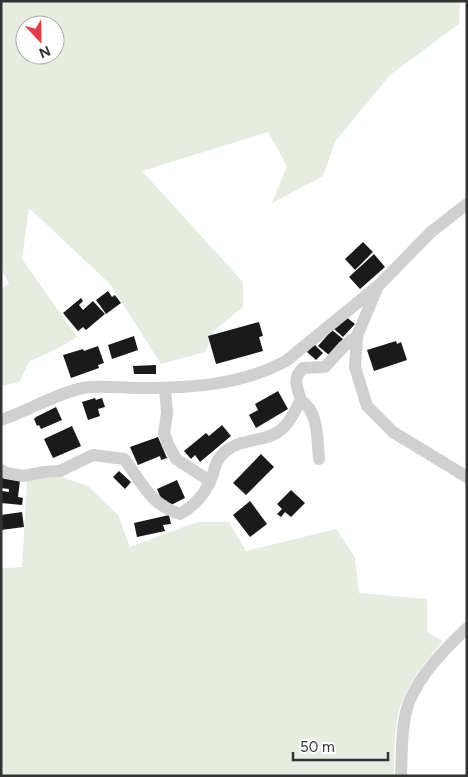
<svg xmlns="http://www.w3.org/2000/svg" width="468" height="777" font-family="Figtree,sans-serif">
<style>
.green{fill:#e6ecdf;fill-rule:evenodd}
.building{fill:#1a1a1a}
.lines{fill:none;stroke-linecap:round;stroke-linejoin:round}
.minor{stroke:#d0d0d0;stroke-width:12}
</style>
<rect width="100%" height="100%" fill="#fff"/>
<path class="green" d="M1 1H460L459 24 390 75 335 142 323 176 272 203 287 166 268 132 142 171 243 282V307L215 330 205 352 161 364 110 284 29 208 22 259 77 337 57 349 30 361 19 382 1 386V289L9 284 1 268ZM25 25H55V55H25Z
M62 477 88 486 118 515 130 547 197 522H229L246 551 336 529 355 557 359 593 427 599V632L443 641C428 659 412 677 403 699 394 719 394 753 394 776H1V568L22 567 27 479Z"/>
<path class="building" d="M363 242 373 252 355 270 345 259Z
M374 254 385 267 360 289 349 277Z
M108 291 112 297 115 295 121 303 106 314 96 300Z
M81 298 83 301 79 305 83 310 93 301 105 314 86 330 83 327 78 331 63 313Z
M345 316 355 324 343 337 334 329Z
M259 322 263 336 259 337 263 351 216 364 208 336Z
M332 330 343 339 329 355 318 346Z
M134 336 138 350 112 359 108 345Z
M396 341 397 344 401 342 407 360 374 371 367 350Z
M314 344 323 353 316 360 307 352Z
M98 346 104 363 98 365 99 368 71 378 63 355 83 349 84 351Z
M156 365V374H134L133 366Z
M278 391 288 409 256 428 249 415 258 410 255 404Z
M95 398 96 400 102 398 105 407 98 409 100 416 88 420 82 402Z
M56 407 62 420 41 429 39 425 37 426 34 419 36 417Z
M222 425 231 436 200 462 195 455 191 459 184 451 206 433 209 436Z
M72 426 81 446 53 458 44 439Z
M158 437 167 458 161 460 160 456 138 465 130 447Z
M261 454 274 467 246 495 233 483Z
M119 471 131 482 125 489 113 477Z
M1 476 20 480 18 497 23 498 22 505 1 503 2 491 9 492V489L1 488Z
M177 480 185 498 169 506 166 500 162 501 157 489Z
M291 490 305 503 291 517 285 512 281 517 277 514 282 509 277 504Z
M250 501 267 524 250 537 233 515Z
M22 512 24 527 1 530V515Z
M169 515 171 524 163 525 165 531 137 537 134 523Z"/>
<g class="lines">
<path class="minor" d="M467 204 431 232 378 286 357 336 355 367 367 406 393 432 467 477
M165 388 167 413 164 433 168 444 176 459 210 481
M1 420C28 411 57 393 83 388 100 385 120 388 137 388 189 388 239 386 286 361L378 286
M319 459C317 439 319 412 301 400 297 387 292 378 303 368L325 367 343 347 357 336
M1 470 6 473 23 476 44 472 60 471 93 455 124 459C142 482 149 504 180 514 196 505 207 492 213 474 216 463 217 459 226 451 243 437 270 443 285 426 292 419 296 408 301 400
M401 776C402 753 401 724 409 702 421 673 445 649 467 628"/>
</g>
<rect width="468" height="777" fill="none" stroke="#333333" stroke-width="5"/>
<g transform="translate(40 40) rotate(158)"><circle r="24" fill="#ffffff" stroke="#adadad"/>
<path d="M0-4L9 19L0 12L-9 19Z" fill="#e63946"/>
<text y="-8" font-size="14" font-weight="bold" text-anchor="middle" fill="#333333">N</text>
</g>
<path d="M293 752v8h95v-8" fill="none" stroke="#333333" stroke-width="2.5"/>
<text x="300" y="752" font-size="15" fill="#333333" stroke="#ffffff" stroke-width="4" paint-order="stroke">50 m</text>
</svg>
